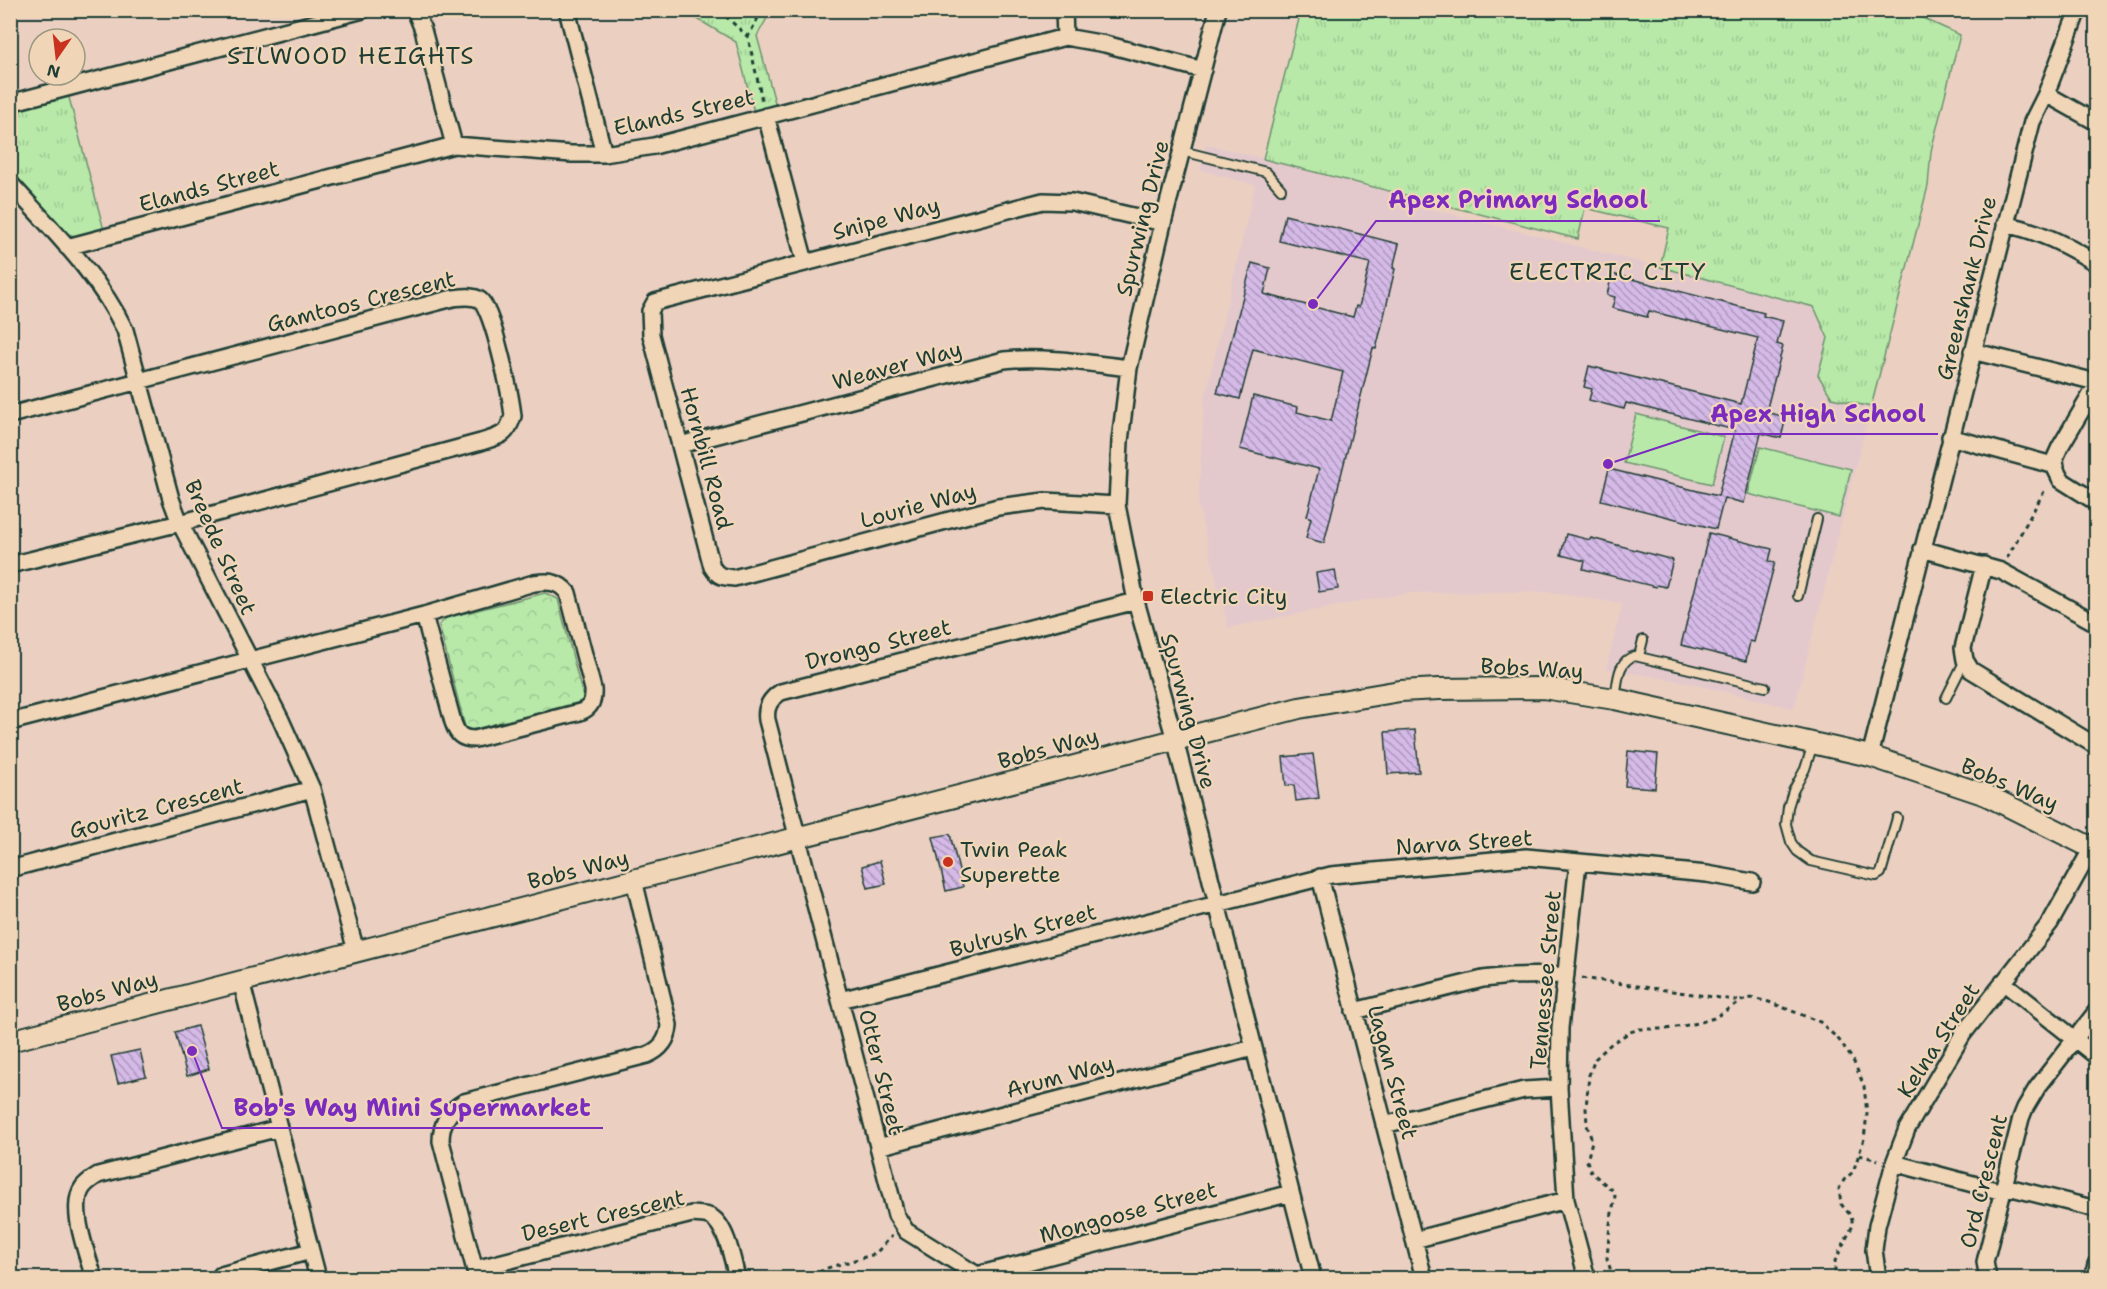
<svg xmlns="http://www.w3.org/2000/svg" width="2107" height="1289" font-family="'Shantell Sans',sans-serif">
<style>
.built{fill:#e4c9cc}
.grass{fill:url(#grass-tufts);stroke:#6c936e;stroke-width:1.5}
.park{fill:url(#park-crowns);stroke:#6c936e;stroke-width:1.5}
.pitch{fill:#b8e9a9;stroke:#6c936e;stroke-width:1.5}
.building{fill:url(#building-back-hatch);stroke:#1f3d34;stroke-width:1.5}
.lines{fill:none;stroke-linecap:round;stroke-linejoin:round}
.service-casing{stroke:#1f3d34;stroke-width:12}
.minor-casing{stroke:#1f3d34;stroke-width:20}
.tertiary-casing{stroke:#1f3d34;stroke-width:24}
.path{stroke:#1f3d34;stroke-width:3;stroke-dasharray:4.5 4.5;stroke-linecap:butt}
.service{stroke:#f0d6b7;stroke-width:8}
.minor{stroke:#f0d6b7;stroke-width:15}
.tertiary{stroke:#f0d6b7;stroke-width:20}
.poi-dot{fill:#c8321e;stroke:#f0d6b7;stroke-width:2}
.labels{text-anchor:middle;stroke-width:4.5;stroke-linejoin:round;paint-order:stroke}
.street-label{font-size:22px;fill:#1f3d34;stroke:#f0d6b7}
.poi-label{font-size:22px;fill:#1f3d34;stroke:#f0d6b7;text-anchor:start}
.neighbourhood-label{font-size:24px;letter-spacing:1.5px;fill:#1f3d34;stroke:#f0d6b7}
.leader{fill:none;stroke:#7b2cbf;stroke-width:2}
.callout-dot{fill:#7b2cbf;stroke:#f0d6b7;stroke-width:2}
.callout-label{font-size:24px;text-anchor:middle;font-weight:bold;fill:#7b2cbf;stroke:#f0d6b7;stroke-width:4.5;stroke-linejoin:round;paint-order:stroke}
</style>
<defs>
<pattern id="grass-tufts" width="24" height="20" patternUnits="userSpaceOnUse" patternTransform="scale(1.5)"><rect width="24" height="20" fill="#b8e9a9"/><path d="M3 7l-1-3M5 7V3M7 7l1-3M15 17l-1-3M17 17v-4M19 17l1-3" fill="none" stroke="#9ec992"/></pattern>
<pattern id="park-crowns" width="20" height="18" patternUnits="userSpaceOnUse" patternTransform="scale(1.5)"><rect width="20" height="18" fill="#b8e9a9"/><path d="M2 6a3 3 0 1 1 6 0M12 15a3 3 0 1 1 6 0" fill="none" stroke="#9ec992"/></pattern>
<pattern id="building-back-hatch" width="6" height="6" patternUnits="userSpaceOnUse" patternTransform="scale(1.5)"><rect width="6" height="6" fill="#d5b9e7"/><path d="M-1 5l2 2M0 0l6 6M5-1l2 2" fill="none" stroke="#ac98bc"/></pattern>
</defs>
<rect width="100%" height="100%" fill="#ebd0c1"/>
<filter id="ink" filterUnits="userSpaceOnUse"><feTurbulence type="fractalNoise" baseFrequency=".0167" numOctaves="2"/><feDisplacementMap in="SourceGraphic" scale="12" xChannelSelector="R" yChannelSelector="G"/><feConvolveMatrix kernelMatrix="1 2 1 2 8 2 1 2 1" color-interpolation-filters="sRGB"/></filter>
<g filter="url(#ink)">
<path class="built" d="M1206 144 1426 200 1424 207 1814 306 1828 338 1832 398 1871 407 1794 709 1684 682 1606 669 1622 604 1549 592 1411 593 1363 601 1228 628 1198 505 1204 400 1255 185 1200 170Z"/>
<path class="grass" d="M1905 10 1960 35 1931 151 1928 186 1871 407 1832 398 1818 375 1828 338 1814 307 1660 267 1669 228 1585 208 1578 239 1263 159 1301 11Z
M684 11H771L757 36 776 106 754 112 736 42Z
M68 94 104 230C89 234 76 241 62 230L11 172 10 110Z"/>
<path class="park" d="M545 593 558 599 584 701 471 730 465 727 439 625 446 618Z"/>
<path class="pitch" d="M1636 414 1724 437 1712 484 1624 463Z
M1760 447 1851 469 1839 517 1748 494Z"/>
<path class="building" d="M1285 215 1399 244 1393 268 1395 269 1381 329 1376 349 1373 348 1324 543 1306 538 1311 518 1307 516 1319 469 1240 449 1253 396 1298 407 1297 412 1331 421 1343 372 1253 349 1240 399 1217 393 1252 263 1270 268 1264 294 1353 317 1356 306 1359 307 1370 263 1279 241Z
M1612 274 1764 313 1763 316 1783 321 1777 344 1783 346 1766 412 1786 417 1781 438 1761 433 1744 503 1724 498 1716 529 1601 500 1609 469 1718 496 1735 430 1626 403 1624 409 1589 400 1592 389 1584 387 1589 366 1741 404 1758 338 1649 311 1647 317 1612 308 1615 297 1607 295Z
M1709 533 1772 549 1769 561 1775 562 1754 642 1750 641 1746 661 1681 645Z
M1566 534 1590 540 1591 538 1673 560 1666 587 1657 585 1656 587 1583 569 1585 561 1561 555Z
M1335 570 1338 589 1319 592 1316 573Z
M1415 730 1419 772 1388 774 1385 732Z
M1628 751 1658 754 1655 788 1625 786Z
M1313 754 1319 798 1296 801 1294 785 1286 786 1283 757Z
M950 834 963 887 946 891 933 837Z
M880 861 886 884 868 888 862 866Z
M197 1026 209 1069 187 1076 175 1032Z
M140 1050 146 1076 118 1083 111 1056Z"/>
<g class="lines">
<defs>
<path id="service" d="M1182 151 1266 172 1281 189
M1798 596 1817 519
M1639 656 1643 640
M1615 698C1618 683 1617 660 1635 656L1765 687
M1946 698 1965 660
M1813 744 1805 769 1793 791 1788 807 1786 824 1791 842 1797 851 1811 861 1876 876 1881 873 1897 818"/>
<path id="minor" d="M415 10 423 30 454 145
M567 10 604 154
M1064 10 1065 37
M1218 10 1163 223 1129 368 1120 441 1117 505 1136 601 1175 740 1313 1278
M2046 94 2096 122
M10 103 363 10
M766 116 805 262
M10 183C52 230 98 274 125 330L171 499 180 523 281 720 312 789 356 951
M2005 224C2042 232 2064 244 2096 263
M67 247 454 145 572 154H604L654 146 1065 37 1105 44 1203 70
M1972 351 2096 382
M2096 386 2060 447 2055 458 2056 470 2061 480 2096 502
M10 415 453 298C462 297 472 295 480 300 493 309 511 397 513 416 507 436 500 436 481 442L180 523 10 565
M1950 437 2056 466
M680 445 1004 360C1046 356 1087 363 1129 368
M1117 505 1045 501 998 507 734 578C723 577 718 577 712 567L651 335 650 311 655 302 1043 201 1072 202 1163 223
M1922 549 2001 571 2096 623
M1984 565 1963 648 1965 660 1971 670 2096 746
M10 722 424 615 534 583C549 581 558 581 568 593L593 689C594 701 591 708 580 712L475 739C461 739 457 734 453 722L424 615
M1870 756 2032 122 2046 94 2078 10
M1578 862 1560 1028 1559 1088 1566 1200 1587 1278
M10 869 312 789
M1320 877 1424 1278
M241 981 318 1278
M2003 982 2096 1056
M840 1000 1331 875 1526 857 1707 874 1752 882
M1354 1011 1483 979 1510 976 1566 975
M1384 1125 1524 1090 1559 1088
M878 1147 1253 1048
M1894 1163 2003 1192
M2004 1186 2096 1209
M1414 1240 1566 1200
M475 1269 692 1214C698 1215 705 1214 711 1217 727 1226 733 1262 737 1278
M221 1275 311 1251
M977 1275 906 1231 896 1215 767 720C765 707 770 699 781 692L1136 601
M977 1275 1291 1193
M94 1278C88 1256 68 1207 83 1187 87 1182 93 1178 98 1175L279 1128
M477 1278 441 1141C441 1123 448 1111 464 1102L647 1055C661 1049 668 1040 669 1025L634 880
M1878 1278 1874 1250 1877 1226 1894 1163 1907 1129 1963 1034 2050 923 2096 841
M1988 1278 1985 1262 2021 1118 2025 1108 2037 1088 2096 1012
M2093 1278 2096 1264"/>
<path id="tertiary" d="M10 1041 1299 708 1400 691 1439 689 1543 688 1615 699 1870 756 1986 795 2096 850"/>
</defs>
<use href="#service" class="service-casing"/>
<use href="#minor" class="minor-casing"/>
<use href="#tertiary" class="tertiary-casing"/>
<path class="path" d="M719 10 748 37
M762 10 748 37 762 100
M2007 558 2046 488
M1582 978 1741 1001
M1859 1155 1878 1160
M812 1278 824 1269 875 1254 892 1236
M1613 1278 1607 1258 1610 1224 1615 1196 1612 1190 1591 1172 1587 1161 1592 1141 1587 1125 1586 1108 1589 1075 1595 1059 1612 1043 1630 1032 1640 1029H1666L1698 1023 1714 1018 1741 1001 1751 998 1769 1002 1820 1022 1839 1040 1853 1060 1864 1086 1867 1114 1864 1139 1853 1172 1844 1180 1839 1189 1841 1204 1851 1216 1853 1225 1835 1261V1278"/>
<use href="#service" class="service"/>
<use href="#minor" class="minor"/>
<use href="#tertiary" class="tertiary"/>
</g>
</g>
<g class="poi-dot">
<rect x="1142" y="590" width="12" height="12" rx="3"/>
<circle cx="948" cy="862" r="6"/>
</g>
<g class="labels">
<g class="street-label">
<text transform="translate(684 112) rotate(-13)" y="8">Elands Street</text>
<text transform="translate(209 186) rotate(-15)" y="8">Elands Street</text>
<text transform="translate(886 218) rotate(-15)" y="8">Snipe Way</text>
<text transform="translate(1142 218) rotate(-76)" y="8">Spurwing Drive</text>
<text transform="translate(1966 288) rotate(-76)" y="8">Greenshank Drive</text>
<text transform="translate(361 301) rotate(-14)" y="8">Gamtoos Crescent</text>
<text transform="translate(897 365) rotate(-15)" y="8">Weaver Way</text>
<text transform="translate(707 458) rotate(75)" y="8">Hornbill Road</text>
<text transform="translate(918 505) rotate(-15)" y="8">Lourie Way</text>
<text transform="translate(221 547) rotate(66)" y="8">Breede Street</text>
<text transform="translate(878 644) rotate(-14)" y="8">Drongo Street</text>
<text transform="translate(1532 668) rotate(3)" y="8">Bobs Way</text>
<text transform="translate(1189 711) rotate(75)" y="8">Spurwing Drive</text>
<text transform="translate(1048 748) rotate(-15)" y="8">Bobs Way</text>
<text transform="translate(2010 784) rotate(23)" y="8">Bobs Way</text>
<text transform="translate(156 808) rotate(-15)" y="8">Gouritz Crescent</text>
<text transform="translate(1464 842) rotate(-4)" y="8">Narva Street</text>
<text transform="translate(578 869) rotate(-14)" y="8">Bobs Way</text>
<text transform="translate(1023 930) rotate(-15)" y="8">Bulrush Street</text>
<text transform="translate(1545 980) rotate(-85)" y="8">Tennessee Street</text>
<text transform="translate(107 991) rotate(-15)" y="8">Bobs Way</text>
<text transform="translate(1938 1040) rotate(-57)" y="8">Kelna Street</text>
<text transform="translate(882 1072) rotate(76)" y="8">Otter Street</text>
<text transform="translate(1393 1072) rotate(75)" y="8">Lagan Street</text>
<text transform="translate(1060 1076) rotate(-15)" y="8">Arum Way</text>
<text transform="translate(1983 1181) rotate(-76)" y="8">Ord Crescent</text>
<text transform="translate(1128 1212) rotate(-15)" y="8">Mongoose Street</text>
<text transform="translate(603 1215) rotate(-13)" y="8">Desert Crescent</text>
</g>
<g class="poi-label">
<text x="1160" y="604">Electric City</text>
<text x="960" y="857">Twin Peak<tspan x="960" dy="25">Superette</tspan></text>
</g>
<g class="neighbourhood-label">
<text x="351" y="64">SILWOOD HEIGHTS</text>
<text x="1608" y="280">ELECTRIC CITY</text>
</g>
</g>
<path class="leader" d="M1313 304L1376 221H1660M1608 464L1699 434H1938M192 1051L222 1128H603"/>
<g class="callout-dot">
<circle cx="1313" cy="304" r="6"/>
<circle cx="1608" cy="464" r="6"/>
<circle cx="192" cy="1051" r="6"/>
</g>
<g class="callout-label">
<text x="1518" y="208">Apex Primary School</text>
<text x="1818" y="422">Apex High School</text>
<text x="412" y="1116">Bob's Way Mini Supermarket</text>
</g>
<rect width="2107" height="1289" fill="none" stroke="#f0d6b7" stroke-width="36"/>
<rect x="18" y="18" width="2071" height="1253" fill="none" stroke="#1f3d34" stroke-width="2" filter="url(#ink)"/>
<g transform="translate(57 57) rotate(194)"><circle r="28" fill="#f0d6b7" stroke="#9c9983" stroke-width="1.5"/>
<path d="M0-4.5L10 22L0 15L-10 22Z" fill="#c8321e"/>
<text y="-9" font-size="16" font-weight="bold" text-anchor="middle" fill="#1f3d34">N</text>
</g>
</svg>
